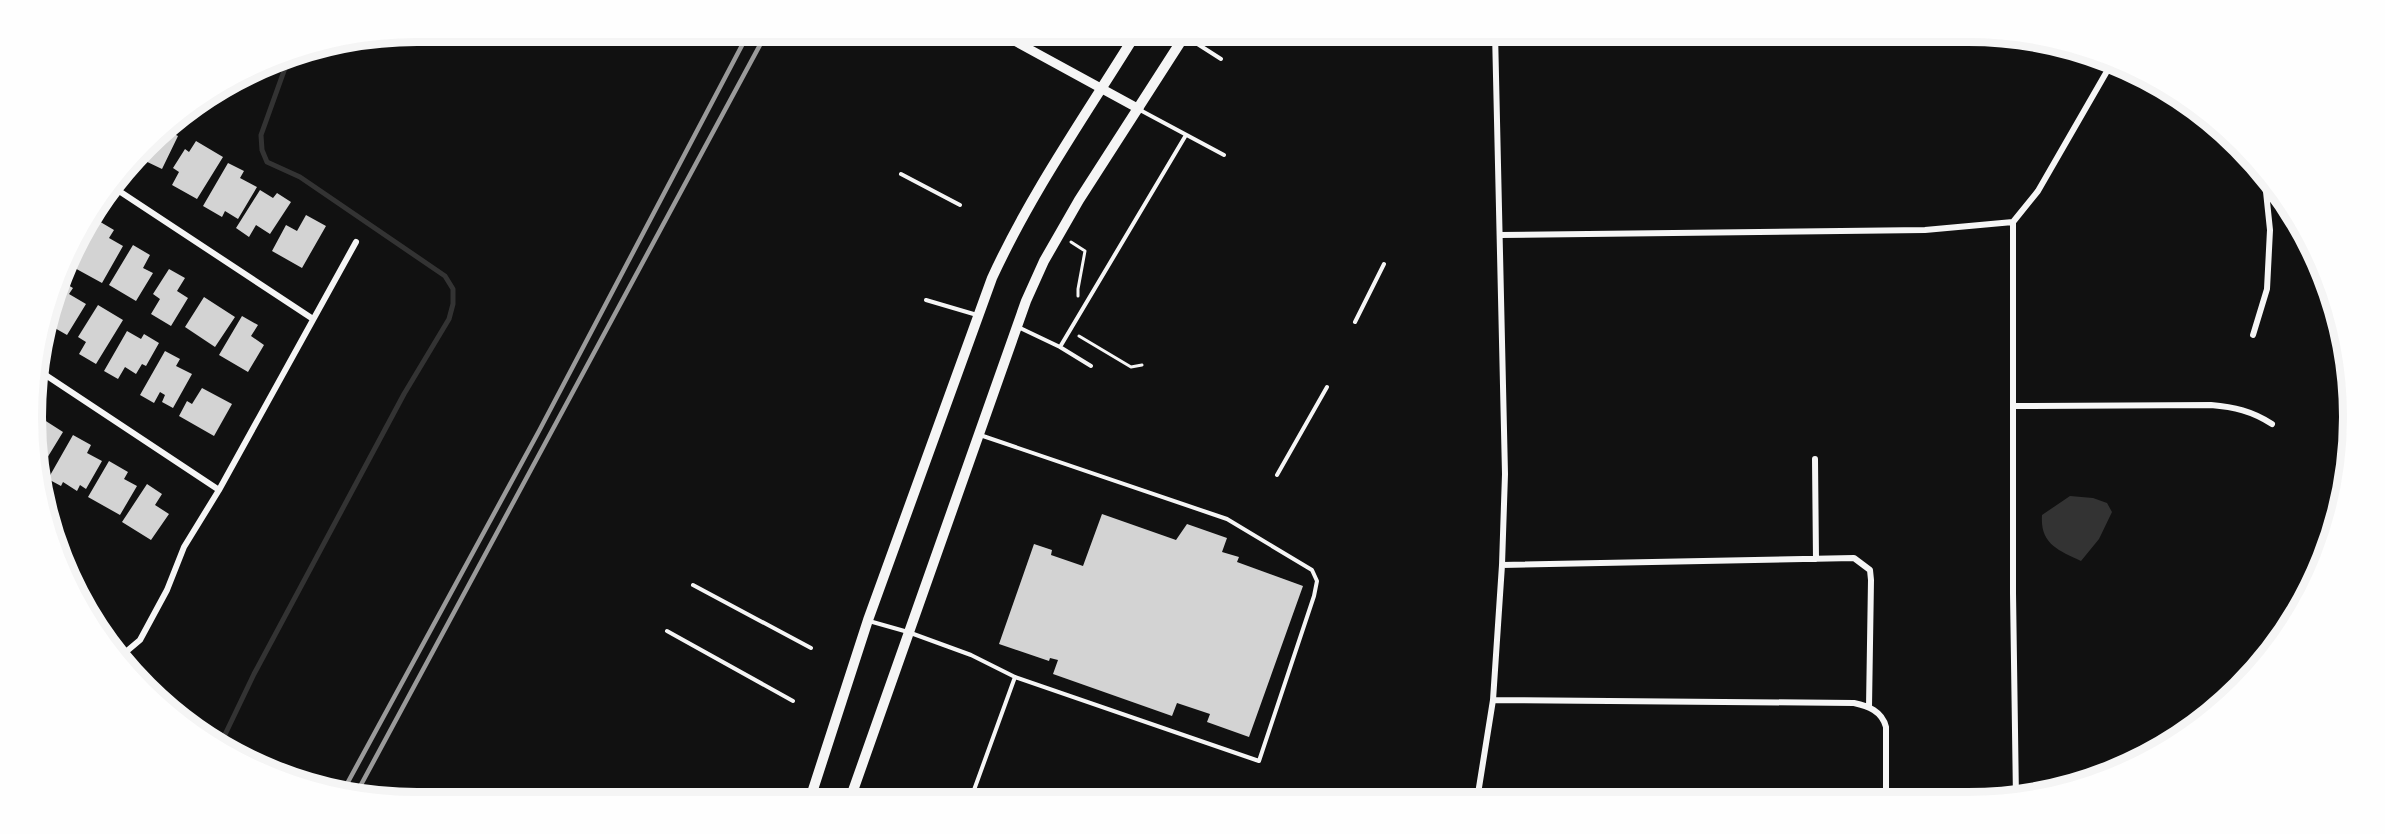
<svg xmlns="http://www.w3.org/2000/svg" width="2385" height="834" font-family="Quicksand,sans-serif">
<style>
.water{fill:#333}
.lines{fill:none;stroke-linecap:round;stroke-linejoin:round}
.stream{stroke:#333;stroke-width:5}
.building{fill:#d3d3d3}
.path{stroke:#f5f5f5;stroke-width:3}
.service{stroke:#f5f5f5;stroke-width:4}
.minor{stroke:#f5f5f5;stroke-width:6}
.tertiary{stroke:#f5f5f5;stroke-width:9}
.secondary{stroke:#f5f5f5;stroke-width:10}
.rail{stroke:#9a9a9a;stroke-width:4.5}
.rim{fill:none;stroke:#f5f5f5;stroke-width:8}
</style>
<rect width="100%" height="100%" fill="#111"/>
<path class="water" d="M2070 496 2093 498 2107 503 2112 512 2099 539 2081 561C2058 550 2040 544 2042 515Z"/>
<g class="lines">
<path class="stream" d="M220 745 254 674 404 394 449 319 453 304V289L445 276 300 177 267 162 262 150 261 135 289 57"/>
</g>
<path class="building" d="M162 128 178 136 162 169 139 158Z
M196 141 223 157 197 199 172 185 179 172 173 168 185 149 189 152Z
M228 163 244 171 240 178 257 187 238 219 225 211 222 217 203 206Z
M260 190 273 198 277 193 291 202 270 234 256 225 249 237 236 228Z
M306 215 326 226 302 268 272 251 286 225 297 231Z
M97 220 114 230 109 238 123 246 102 283 71 266Z
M85 228 73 252 70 250 71 246Z
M133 245 150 255 143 268 153 273 136 301 109 285Z
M169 269 185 278 177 291 188 298 171 326 151 314 160 299 153 294Z
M61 281 73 288 69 294 86 304 67 335 53 327 50 331 46 329Z
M204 297 235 317 215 347 185 327Z
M98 305 123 320 96 364 79 354 86 342 78 337Z
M242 316 258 325 251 336 264 345 248 372 219 355Z
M127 331 141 339 144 334 159 343 146 366 142 364 136 374 125 367 118 379 104 371Z
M165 351 180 359 176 366 192 374 173 408 162 402 165 395 160 392 154 403 140 395Z
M202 388 232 404 214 436 179 416 187 401 192 404Z
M38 416 63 432 41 468Z
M73 435 91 445 87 453 102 461 86 489 80 485 77 491 63 482 61 486 48 479Z
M109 461 128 472 124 479 137 486 120 515 88 497Z
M147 484 162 494 155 505 169 514 151 540 122 522Z
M1102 514 1176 540 1187 524 1227 538 1222 552 1239 557 1237 562 1303 586 1249 737 1207 722 1210 714 1177 703 1172 716 1053 674 1058 660 1050 658 1049 661 999 644 1034 544 1052 550 1051 555 1083 566Z"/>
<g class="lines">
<path class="path" d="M1071 242 1085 251 1078 289V296
M1079 336 1131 367 1142 365"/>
<path class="service" d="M1185 36 1221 59
M1140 110 1224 155
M901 174 960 205
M926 300 977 315
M1355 322 1384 264
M1018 327 1060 347 1091 366
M1060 347 1186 135
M1277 475 1327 387
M693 585 811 648
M869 621 908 632 971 655 1015 677 1259 761 1314 596 1317 581 1312 570 1227 519 980 435
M667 631 793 701
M970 801 1015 677"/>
<path class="minor" d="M116 189 313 319
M2013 222V593L2016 799
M1500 235 1925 230 2013 222 2038 191 2110 66
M2253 335 2267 289 2270 230 2265 182
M35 368 219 490
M2013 406 2211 405C2234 407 2252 411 2272 424
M1815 459 1816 559
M1502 565 1854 558 1870 570 1871 580 1869 707
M121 656 140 640 167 590 184 547 219 490 356 242
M1493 700 1854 703C1868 706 1882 711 1886 727V799
M1477 800 1493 700 1502 565 1505 474 1495 32"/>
<path class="tertiary" d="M998 32 1139 109"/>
<path class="secondary" d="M809 802 868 620 992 278C1032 191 1087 113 1137 32
M849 802 1026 301 1044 261 1079 200 1187 32"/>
<path class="rail" d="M342 793 539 431 749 32
M356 794 767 32"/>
</g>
<path d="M0 0H2385V834H0ZM417 42H1968A375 375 0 0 1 2343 417V417A375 375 0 0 1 1968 792H417A375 375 0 0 1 42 417V417A375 375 0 0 1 417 42Z" fill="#fefefe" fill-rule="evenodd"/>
<path class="rim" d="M417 42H1968A375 375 0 0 1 2343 417V417A375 375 0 0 1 1968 792H417A375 375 0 0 1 42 417V417A375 375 0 0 1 417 42Z"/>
</svg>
